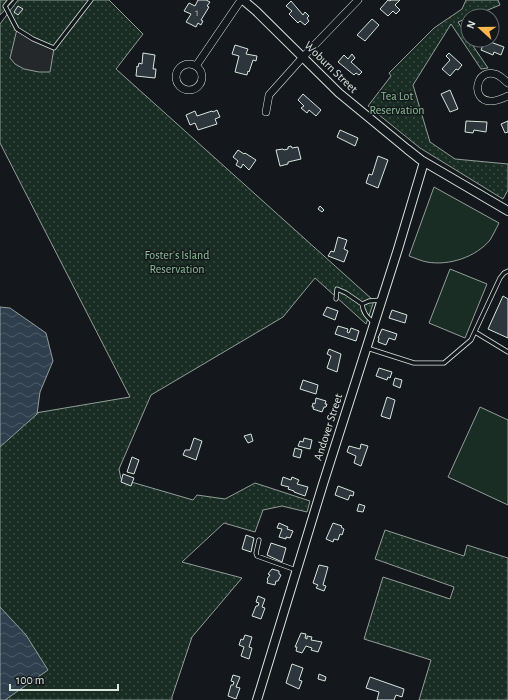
<svg xmlns="http://www.w3.org/2000/svg" width="508" height="700" font-family="'Alegreya Sans',sans-serif">
<style>
.park{fill:url(#park-dots);stroke:#939e99}
.garden{fill:#1a2d24;stroke:#939e99}
.parking{fill:#24282b;stroke:#939e99}
.water{fill:url(#water-waves);stroke:#939e99}
.building{fill:#2c363c;stroke:#d8e6dc}
.lines{fill:none;stroke-linecap:round;stroke-linejoin:round}
.service-casing{stroke:#d8e6dc;stroke-width:5}
.minor-casing{stroke:#d8e6dc;stroke-width:8}
.tertiary-casing{stroke:#d8e6dc;stroke-width:10}
.service{stroke:#14181c;stroke-width:3.5}
.minor{stroke:#14181c;stroke-width:7}
.tertiary{stroke:#14181c;stroke-width:8}
.labels{text-anchor:middle;stroke-width:3;stroke-linejoin:round;paint-order:stroke}
.number-label{font-size:10px;fill:#adbab4}
.street-label{font-size:12px;fill:#d8e6dc;stroke:#14181c}
.park-label{font-size:12px;fill:#8ac095;stroke:#14181c}
</style>
<defs>
<pattern id="park-dots" width="8" height="8" patternUnits="userSpaceOnUse"><rect width="8" height="8" fill="#1a2d24"/><path d="M2 2h.1M6 6h.1" fill="none" stroke="#3b4b43" stroke-width="1.8" stroke-linecap="round"/></pattern>
<pattern id="water-waves" width="16" height="10" patternUnits="userSpaceOnUse"><rect width="16" height="10" fill="#2f3f4d"/><path d="M0 5q4-4 8 0t8 0" fill="none" stroke="#4c5b66"/></pattern>
</defs>
<rect width="100%" height="100%" fill="#14181c"/>
<path class="park" d="M0 0H14L0 15Z
M18 0H109L143 34 116 69 374 301 366 324 315 278 283 317 151 395 119 469 121 479 193 500 197 495 225 499 255 483 310 501 307 512 282 506 263 510 255 532 224 523 182 562 242 578 192 637 172 697V700H0V419L130 397 0 143V24Z
M466 0H498L500 5 473 16H468V18L458 22 468 38V40H469L488 68 481 69 451 24 413 85 430 142 455 159 508 164V190L503 199 420 148 368 106 391 76 389 73 434 28 462 9Z
M385 530 464 556 467 545 508 558V700H419L431 660 364 639 383 577 450 599 454 587 375 559Z"/>
<path class="garden" d="M434 187 499 223C496 229 493 235 490 240 476 257 449 266 427 262 421 261 415 258 409 256Z
M450 269 487 284 465 338 429 323Z
M480 407 508 420V505L448 477Z"/>
<path class="parking" d="M17 29 54 48 50 72H39L24 69 15 64 10 58Z"/>
<path class="water" d="M0 307 10 308 46 333 53 361 40 392 37 414 0 447Z
M0 607 26 635 48 670 5 700H0Z"/>
<path class="building" d="M198 0H206L210 2 207 6 209 7 201 20 203 21 201 25 198 23 196 27 186 22 191 14 184 11 189 3 195 6Z
M388 0 390 1 391 0H400L395 5 400 10 396 14 393 11 388 16 380 9Z
M291 1 303 15 305 12 309 16 307 18 309 21 305 25 300 21 298 23 289 14 292 11 286 6Z
M18 6 23 9 18 15 14 12Z
M372 19 379 25 365 41 357 35Z
M485 40 504 47 501 55 494 52 493 55 481 50Z
M235 45 248 49 246 54 257 56 256 61 253 60 249 72 248 71 247 75 235 72 239 56 232 54Z
M143 53 155 55 153 69H156L155 78 136 76 137 66 138 67 139 63 142 64Z
M449 53 462 65 458 70 456 69 450 76 442 69 450 60 446 56Z
M352 54 355 58 351 62 362 72 359 75 356 73 354 75 338 62 344 55 348 59Z
M450 90 458 109 450 112 441 94Z
M303 94 321 110 316 116 309 110 307 113 301 108 304 106 298 100Z
M217 110 220 117 215 119 217 124 198 130 195 123 190 125 186 115 195 111 197 116 212 111 213 112Z
M466 121 487 122 486 132 474 130 473 133 465 132Z
M508 121V132L505 133 501 124Z
M340 130 358 138 355 146 337 137Z
M291 146 292 148 298 147 301 159 288 162V164L280 166 276 150 283 149 284 150 288 149V147Z
M238 150 244 154 245 153 256 160 249 170 243 164 241 168 236 165 238 161 233 157Z
M378 156 388 160 378 188 366 183 369 174 372 175Z
M320 206 324 210 322 212 318 209Z
M338 237 347 240 344 249 348 251 344 262 328 256 331 251 334 252Z
M503 296 508 299V338L488 329Z
M327 307 338 311 335 320 323 315Z
M392 310 407 315 405 323 389 318Z
M338 326 348 329 347 332 349 333 351 328 359 331 356 341 335 334Z
M382 329 397 334 395 340 389 338 386 345 378 342 379 338H378Z
M329 349 341 354 337 372 327 368 331 356 327 354Z
M379 368 392 372 390 378 388 377 387 380 376 376Z
M395 378 402 380 400 388 393 385Z
M303 380 318 385 316 394 300 389Z
M387 397 395 400 390 419 381 416Z
M316 398 326 401 325 404H327L326 407H324L322 412 313 409 314 407H312L313 403 315 404Z
M251 434 253 441 248 443 244 436Z
M194 438 202 441 196 460 183 455 185 450H190Z
M304 438 312 440 310 449 298 446 300 441 303 442Z
M361 444 368 446 361 466 354 463 356 456 347 452 349 446 360 449Z
M295 448 302 450 300 458 293 456Z
M132 457 139 460 134 474 127 472Z
M123 474 134 478 131 486 121 482Z
M283 477 291 480 292 477 299 480 297 484 308 487 305 496 294 492V491L288 489 289 487 281 485Z
M338 486 354 492 353 496 350 495 348 500 335 495Z
M359 504 365 506 363 512 357 511Z
M279 523 288 527 287 529 293 531 290 538 286 537V539L279 537 282 529 277 528Z
M333 523 342 526 341 527 344 529 342 535 340 534 338 540 334 539 333 542 326 539Z
M246 535 254 538 251 552 242 549Z
M271 543 286 548 282 562 267 555Z
M319 565 328 567 323 585 326 586 324 591 316 588 318 585 313 583Z
M272 569 279 571V574L281 575 278 581H276L275 585 267 583 268 580 267 579 270 575 268 574Z
M258 596 265 599 262 607 265 608 261 619 252 616 256 606H258L259 603 256 602Z
M301 633 306 634 305 638 307 639V636L312 637 311 640 322 642 318 652 311 650 312 648 306 646 302 653 296 651 297 647H295Z
M245 635 252 637 249 647 252 648 249 659 241 656 244 647 239 645 241 639 243 640Z
M292 664 303 668 299 680 302 681 299 689 286 683Z
M319 674 326 677 325 681 318 679Z
M233 675 240 677 236 687 240 688 236 699 228 696 231 685H233L234 682 231 681Z
M370 677 404 689 402 697 396 695 394 700H377L379 692 366 688Z"/>
<g class="lines">
<defs>
<path id="service" d="M10 0 5 6 17 29 33 39 54 48 91 0
M336 299 337 289 346 293 362 304
M374 323C367 317 363 313 362 304L369 301 381 300
M475 332 508 352
M367 348 414 363H444L471 340 500 278 504 273 508 271
M259 540 256 553 257 556 296 570"/>
<path id="minor" d="M176 77a13 13 0 1 1 26 0a13 13 0 1 1-26 0Z
M196 66 241 0
M508 83C504 80 500 75 495 74 476 68 470 100 490 101 496 102 503 98 508 96
M266 112 269 95 303 57 358 0"/>
<path id="tertiary" d="M243 0 256 11 339 93 407 149 421 160 508 211
M257 700 323 484 398 249 424 162"/>
</defs>
<use href="#service" class="service-casing"/>
<use href="#minor" class="minor-casing"/>
<use href="#tertiary" class="tertiary-casing"/>
<use href="#service" class="service"/>
<use href="#minor" class="minor"/>
<use href="#tertiary" class="tertiary"/>
</g>
<g class="labels">
<g class="number-label">
<text x="197" y="16">1</text>
</g>
<g class="street-label">
<text transform="translate(331 67) rotate(44)" y="4">Woburn Street</text>
<text transform="translate(328 427) rotate(-72)" y="4">Andover Street</text>
</g>
<g class="park-label">
<text x="397" y="100">Tea Lot<tspan x="397" dy="14">Reservation</tspan></text>
<text x="177" y="259">Foster's Island<tspan x="177" dy="14">Reservation</tspan></text>
</g>
</g>
<g transform="translate(480 28) rotate(291)"><circle r="19" fill="#14181c" stroke="#626a69"/>
<path d="M0-3L7 15L0 10L-7 15Z" fill="#ffb74d"/>
<text y="-6" font-size="11" font-weight="bold" text-anchor="middle" fill="#d8e6dc">N</text>
</g>
<path d="M10 684v6h108v-6" fill="none" stroke="#d8e6dc" stroke-width="2"/>
<text x="16" y="684" font-size="12" fill="#d8e6dc" stroke="#14181c" stroke-width="3" paint-order="stroke">100 m</text>
</svg>
